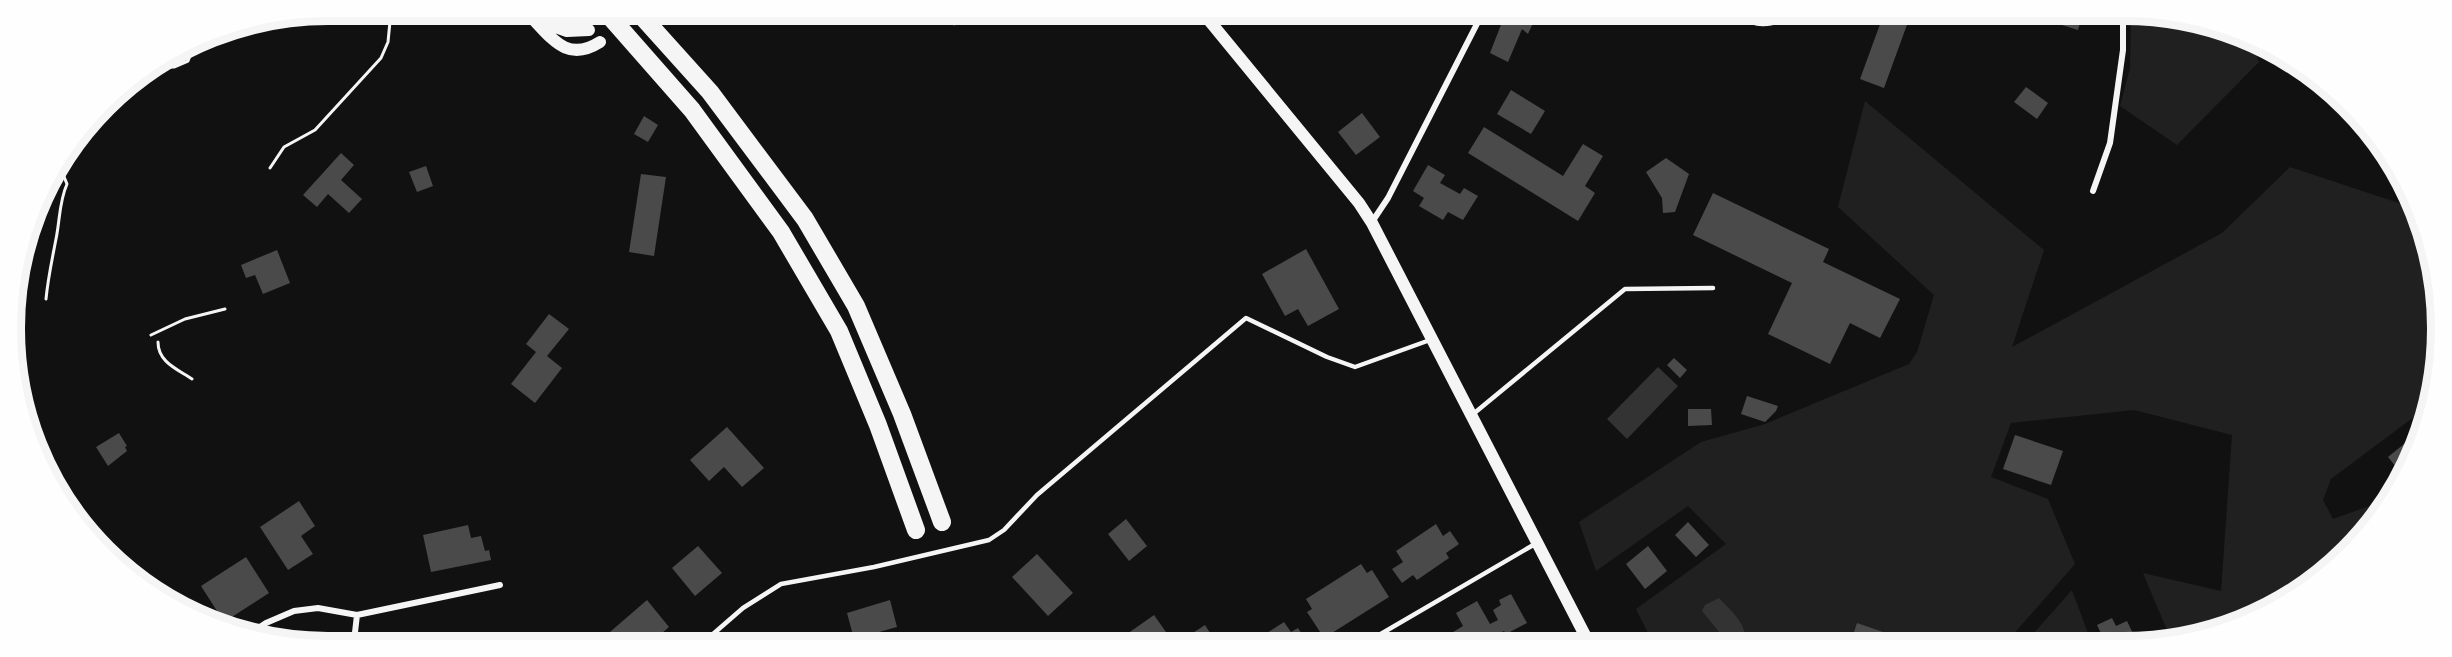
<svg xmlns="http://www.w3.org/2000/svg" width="2452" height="657" font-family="Raleway,sans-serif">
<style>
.green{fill:#202020}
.water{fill:#333}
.building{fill:#4a4a4a}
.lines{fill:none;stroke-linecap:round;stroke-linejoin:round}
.path{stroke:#f5f5f5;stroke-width:3}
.service{stroke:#f5f5f5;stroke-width:4.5}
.minor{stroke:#f5f5f5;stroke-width:6}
.secondary{stroke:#f5f5f5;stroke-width:12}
.motorway{stroke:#f5f5f5;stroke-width:18}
.rim{fill:none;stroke:#f5f5f5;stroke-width:8}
</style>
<rect width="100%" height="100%" fill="#111"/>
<path class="green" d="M2131 16 2185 17 2252 44 2259 62 2177 145 2120 106 2130 68Z
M1865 101 2044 250 2012 347 2222 233 2290 167 2411 207 2435 266V390L2430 405 2331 479 2323 500 2333 519 2389 499 2333 567 2264 614 2172 642 2143 573 2221 591 2232 435 2134 410 2011 423 1991 477 2048 499 2075 564 2005 644 1653 643 1636 609 1726 544 1688 506 1596 571 1579 522 1701 442 1765 424 1909 364 1917 352 1934 295 1838 207Z
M2072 590 2092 644H2024Z"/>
<path class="water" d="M1658 367 1678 386 1627 439 1607 419Z
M1719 598C1730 610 1751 627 1743 643H1728L1702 611 1705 605Z"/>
<path class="building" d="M946 13H976L954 26Z
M1251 14H1271L1256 23Z
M1883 16 1908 22 1884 88 1860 79Z
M1947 16H1964L1961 25 1946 20Z
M2051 16H2082L2078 30 2049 21Z
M1504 17 1534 21 1528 34 1522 29 1508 62 1490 53Z
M2026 87 2048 103 2037 119 2014 102Z
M1511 90 1545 111 1531 134 1497 114Z
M1362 113 1380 137 1356 155 1338 132Z
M644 116 658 125 648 142 634 134Z
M1484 127 1563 176 1583 144 1603 156 1585 186 1595 193 1578 221 1468 153Z
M341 153 354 165 341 180 362 199 349 213 328 194 317 207 303 195Z
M1666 158 1689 174 1675 212 1663 213 1662 198 1646 172Z
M1428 165 1445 175 1440 183 1460 194 1464 188 1478 196 1463 220 1448 212 1443 220 1419 206 1424 198 1413 191Z
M426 166 433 186 417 192 409 172Z
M641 174 666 177 654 256 629 252Z
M1713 193 1829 249 1823 262 1900 299 1880 338 1850 323 1830 364 1768 334 1792 283 1693 235Z
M1306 249 1339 309 1308 326 1298 309 1285 316 1262 274Z
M277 250 290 283 263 294 255 275 246 278 241 265Z
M549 314 569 329 547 356 562 368 535 403 511 384 536 352 526 344Z
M1674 358 1687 370 1680 378 1667 365Z
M1747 396 1778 406 1776 411 1765 422 1741 414Z
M1688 409H1711L1712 425 1688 426Z
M727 427 764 468 742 487 724 467 709 481 690 460Z
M2420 431 2407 467 2400 472 2388 457Z
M119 433 127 446 125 447 127 451 108 466 96 447Z
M2015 435 2063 451 2051 485 2003 469Z
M299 501 315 526 301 536 313 554 288 570 260 527Z
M1126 519 1147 546 1129 561 1108 534Z
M1688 522 1709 545 1696 557 1675 535Z
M1436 524 1443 536 1450 531 1459 544 1446 553 1449 558 1417 580 1413 575 1402 583 1392 569 1403 562 1396 551Z
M468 525 471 538 481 536 485 551 489 550 491 560 431 572 423 535Z
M698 546 722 573 695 596 672 568Z
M1648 546 1667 571 1645 589 1626 564Z
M1037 554 1073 593 1048 616 1012 577Z
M246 557 269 593 224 622 201 586Z
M1361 564 1367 573 1372 570 1389 597 1324 638 1307 612 1312 609 1306 599Z
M1511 594 1527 623 1506 634 1504 631 1488 639 1486 634 1472 643H1445L1443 638 1463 626 1456 613 1477 601 1490 624 1498 620 1493 610 1501 605 1499 600Z
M647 600 669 627 653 641H605L603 638Z
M890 600 897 627 854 639 847 613Z
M1154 615 1173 642H1133L1127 634Z
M2112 618 2116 626 2127 621 2138 644H2106L2097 625Z
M1284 622 1291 632 1298 628 1307 642H1253Z
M1857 623 1883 632 1879 643H1866L1852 638Z
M1205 625 1216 642H1179Z
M282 633 287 640H270Z"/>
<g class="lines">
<path class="path" d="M155 67H174L188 61 196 41
M270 168 284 147 315 130 381 58 388 42 391 11
M46 299C48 278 52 260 56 239 60 220 59 202 67 184L60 167
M151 335 185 319 225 309
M158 342C158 362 177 369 192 379"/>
<path class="service" d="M1472 415 1625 289 1713 288
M705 641 743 608 781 584 874 567 989 540 1004 530 1037 495 1246 318 1327 357 1355 367 1430 340
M1367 642 1535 544"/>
<path class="minor" d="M1736 15C1757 25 1768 27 1789 15
M2093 191 2110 143 2123 50V16
M1372 222 1388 198 1482 14
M249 634 266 623 294 611 318 608 357 615 500 585
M354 641 357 615"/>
<path class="secondary" d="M525 11C549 33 564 65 600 42
M1203 13 1359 203 1372 223 1589 643
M536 20 567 31 589 30
M253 25 334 14 346 11"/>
<path class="motorway" d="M605 11 692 110 781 232 839 331 878 425 916 530
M638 12 710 92 805 219 856 306 902 414 942 522"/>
</g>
<path d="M0 0H2452V657H0ZM328 21H2124A307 307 0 0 1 2431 328V329A307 307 0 0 1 2124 636H328A307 307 0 0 1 21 329V328A307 307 0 0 1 328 21Z" fill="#fefefe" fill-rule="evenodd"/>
<path class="rim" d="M328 21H2124A307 307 0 0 1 2431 328V329A307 307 0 0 1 2124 636H328A307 307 0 0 1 21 329V328A307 307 0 0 1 328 21Z"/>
</svg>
